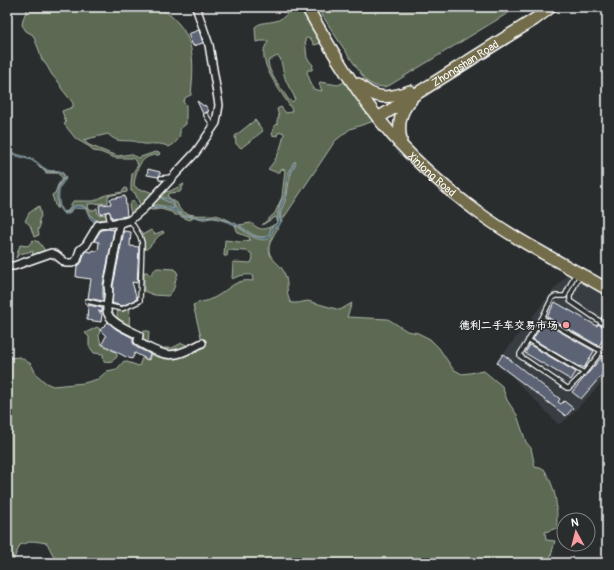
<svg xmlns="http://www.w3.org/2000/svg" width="614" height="570" font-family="Pangolin,'LXGW WenKai TC',sans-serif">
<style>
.built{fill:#393e43}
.green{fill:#5b6b53;stroke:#adb5a9;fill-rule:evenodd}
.water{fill:#48636d;stroke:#91a1a7}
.building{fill:#5b6475;stroke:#fff}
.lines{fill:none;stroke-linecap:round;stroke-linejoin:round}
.lane-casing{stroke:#fff;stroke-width:6}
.street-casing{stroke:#fff;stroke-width:10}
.primary-casing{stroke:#fff;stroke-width:14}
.lane{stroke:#2a2d2e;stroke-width:3.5}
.street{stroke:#2a2d2e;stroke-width:7}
.primary{stroke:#726c4b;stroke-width:11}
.poi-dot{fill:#ff9aa2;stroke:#2a2d2e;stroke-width:1.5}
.labels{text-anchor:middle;stroke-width:3;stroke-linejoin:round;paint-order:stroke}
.street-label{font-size:11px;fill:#fff;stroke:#2a2d2e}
.poi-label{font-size:11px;font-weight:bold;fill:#fff;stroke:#2a2d2e;text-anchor:end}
</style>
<rect width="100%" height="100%" fill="#2a2d2e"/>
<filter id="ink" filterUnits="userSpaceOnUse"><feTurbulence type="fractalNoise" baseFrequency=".025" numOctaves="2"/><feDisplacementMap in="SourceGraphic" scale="8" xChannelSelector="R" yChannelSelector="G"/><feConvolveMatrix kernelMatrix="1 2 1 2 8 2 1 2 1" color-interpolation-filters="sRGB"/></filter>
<g filter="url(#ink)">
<path class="built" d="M570 272 607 291V377L569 417 563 422 558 424 532 397 512 377 497 366 496 363 555 288Z"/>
<path class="green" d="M28 7H159C195 30 195 56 191 95L186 97 183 102 186 105V124L180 129C181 137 177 143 169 147 162 143 156 144 147 144 142 145 137 141 132 141 122 140 117 143 108 134L83 140 89 145 109 153 118 156 131 154 138 158 155 152 160 153 159 155C140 154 136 170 134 185L139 190H145L153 193 146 203 141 207 135 193 131 191V184L132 174 138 165 133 158H115L100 152 93 151 90 147 76 139 64 124 66 123 62 111 73 107V103L61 88 60 84 52 75 47 66 41 58 39 50 33 35 26 31 22 25 23 19Z
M276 7H302L322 43 314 45 311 39 307 38 305 39 307 58 313 65 312 70H308L307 72 313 89 322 91 319 83 320 82 338 85 346 81 374 121 350 129 335 141 281 222C278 211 285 205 287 195 289 182 289 176 295 164L294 162 287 176 285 195 280 204 278 213V223L271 228 269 236C257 240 248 232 239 225L251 223C262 232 265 230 277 223V218L275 217 262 225 275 213 282 197 285 170 281 169 280 172H275L268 169C278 158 281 148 284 134L283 132 278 133 277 136 272 135 274 127 277 124V120L279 117 277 109 281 107 286 113 291 112 292 110C284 94 251 58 269 41H261L256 42 255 27C263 19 276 26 287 14ZM277 56 280 58C283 67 283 76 288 85 290 90 294 94 295 99L292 102 288 99C281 87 269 75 268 61Z
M317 7H518L390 85 384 87 375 86 366 81 340 43Z
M255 120 263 131 241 148 236 144 235 136Z
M35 162C39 165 42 169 46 171 53 174 59 170 65 176 64 181 61 181 59 185 57 191 57 202 58 208H56L52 195 55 193 58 185 63 178 57 173H46Z
M184 184 180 192 170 193 168 195V197L177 203 180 210C191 217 201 215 213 215 220 215 226 219 232 222L214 217 203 218 187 215 185 216 177 211 172 201 163 197 162 199 173 204 174 209 158 205 151 206 161 193 168 187 166 190 168 192Z
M125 188 127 189V192L108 196V203L88 204 89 210H95L96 208H97L98 215 107 214V220H95C91 217 90 213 87 209 81 202 72 207 68 213L63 212 68 211 73 201H94L106 195 122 192Z
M133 200 139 208 131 215 129 205Z
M39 206 41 216 39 220 40 226 38 230 39 235 34 237 30 225 25 221 29 213Z
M150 207 166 208 176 211 185 217 188 216 193 218 190 220 182 217 179 215H175L171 212 161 209 153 210 148 209Z
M235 225C246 231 254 242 268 239 272 234 272 226 279 226 273 237 263 249 274 260 279 265 283 268 285 275 289 284 285 294 291 303H297L308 301 340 310 352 303 347 317 388 319 407 331 418 333 430 339 439 348 453 369 462 374 484 371 502 386 507 400 517 415 526 442 531 448 535 467 544 469C557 491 557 503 557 528L545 532 546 540 555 541 549 563H57L47 543 33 541 20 545 12 563H7V358L20 357 31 364 37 375 46 383 53 386 84 383 98 379 107 371 117 369 124 361 139 366 142 358 149 360 152 351 163 356 202 341 193 305C198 302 205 302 211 299 227 293 233 278 253 281L252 275C245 274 238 276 232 279L233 262 251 263 253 258 251 253 246 251 228 250 227 256H224L225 240 240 242 250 240 249 237 238 233Z
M151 230 155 234 163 231 164 233C155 236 153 246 145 250L144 240 142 235Z
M33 240 39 242 46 252 32 257 33 251 19 254 16 258 20 245 28 246Z
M157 268 175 269 178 274C173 282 178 287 168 296L154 295 144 291V272H147L151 276 152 272Z
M130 307 129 328C119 322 115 322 118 309Z
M97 327 100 329 99 336 101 344 117 353V357L112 361 104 362 103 354 94 353 89 346V337L85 333Z
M143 331H149L148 346 142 340Z
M182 343 189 346 195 345 173 353 157 350 162 348H172Z"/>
<path class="water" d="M7 149C15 155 22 155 30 158 38 161 40 166 46 169 53 174 62 165 66 179 65 181 63 182 62 184 57 190 58 206 63 212L68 213 73 206C88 203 86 213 95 220H106L108 221 94 222 90 218 86 209 73 208 69 214H64C56 208 55 192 60 184 61 182 63 180 65 179L64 175 59 172 47 171 31 160 17 156 7 151Z
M295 161 296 163 288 178 286 196 281 207 279 216 281 222 279 226C269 227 275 241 263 240 251 238 245 229 235 225 230 223 217 218 212 218 209 218 205 220 202 219 197 218 190 215 185 217 182 216 179 213 176 212 168 208 159 208 150 207L151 206H164L174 209 173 204 161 198C171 197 172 202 176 209 178 213 182 214 185 216L187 215 203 218 214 217 235 223 255 236 263 238 269 235 271 228 278 222V213L280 204 285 195 287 176Z"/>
<path class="building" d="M199 30 203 43 193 46 188 34Z
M197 101 204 106 205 105 209 111 203 114Z
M148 169 160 172V175L158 177 147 175Z
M125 196 127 216 112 218 109 211 100 214 99 205 111 204 110 199Z
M108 229 114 230 103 285V301L88 298 91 279 76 277 77 266 82 262 84 253 86 251 92 252V250L98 251 99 242 94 241 101 230Z
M124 231 131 232 130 246 139 247 137 283 132 282 137 299 122 306 112 303 113 286Z
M555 302 597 326 598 324 607 329V332L599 346 547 317Z
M88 305 102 308V312L98 311 102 314 101 322 87 320Z
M607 310V322L601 318Z
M108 322 116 329 133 338V343L136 347 150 354 148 360 135 353 132 359 126 357 102 344 106 336 100 330Z
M543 322 594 351 584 368 580 366 579 367 533 339Z
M530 345 576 372 571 380 525 353Z
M607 351V369L581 399 572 392Z
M503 354 560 399 558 402 561 404 564 401 573 408 566 416 499 365 497 363Z"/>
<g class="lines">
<defs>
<path id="lane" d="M206 115 213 126
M161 178 172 177
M108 214 110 224
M576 272 565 296H555L552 298 542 318 520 354V356L567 388H569L584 373 607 344
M580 275 570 296V301L607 326
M87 301 122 309 140 301 142 243 140 236 130 220
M542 318 601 351
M528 340 584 373"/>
<path id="street" d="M120 223 108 286C110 293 107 301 107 308 105 321 129 330 139 335L138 341 140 343C168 359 174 358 202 343
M7 266H14L51 253 56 255 66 263H72L77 260 80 250 86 245 98 225 124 222 130 220 143 209 196 152 216 123 219 105 209 45 196 7"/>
<g id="primary">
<path id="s1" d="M307 7C332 52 359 97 393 136 418 164 448 190 479 213 519 242 564 264 607 289"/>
<path d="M358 84C375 100 389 99 410 91"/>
<path id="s2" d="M378 118 535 19 551 7"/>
<path d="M401 140C398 126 400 111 411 100"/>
</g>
</defs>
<use href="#lane" class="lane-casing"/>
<use href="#street" class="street-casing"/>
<use href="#primary" class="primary-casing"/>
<use href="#lane" class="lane"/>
<use href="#street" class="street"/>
<use href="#primary" class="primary"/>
</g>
</g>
<circle class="poi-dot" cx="566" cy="325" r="4"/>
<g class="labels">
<g class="street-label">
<text dy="4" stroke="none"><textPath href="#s2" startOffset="103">Zhongshan Road</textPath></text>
<text dy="4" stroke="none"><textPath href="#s1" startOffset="210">Xinlong Road</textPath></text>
</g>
<g class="poi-label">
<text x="558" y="329">德利二手车交易市场</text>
</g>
</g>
<rect width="614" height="570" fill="none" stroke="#2a2d2e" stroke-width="24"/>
<rect x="12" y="12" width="590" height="546" fill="none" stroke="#fff" stroke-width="1.5" filter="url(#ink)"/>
<g transform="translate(576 532) rotate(353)"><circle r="19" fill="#2a2d2e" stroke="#7f8182"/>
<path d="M0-3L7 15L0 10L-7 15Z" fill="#ff9aa2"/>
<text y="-6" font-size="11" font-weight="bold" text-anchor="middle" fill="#ffffff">N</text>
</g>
</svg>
